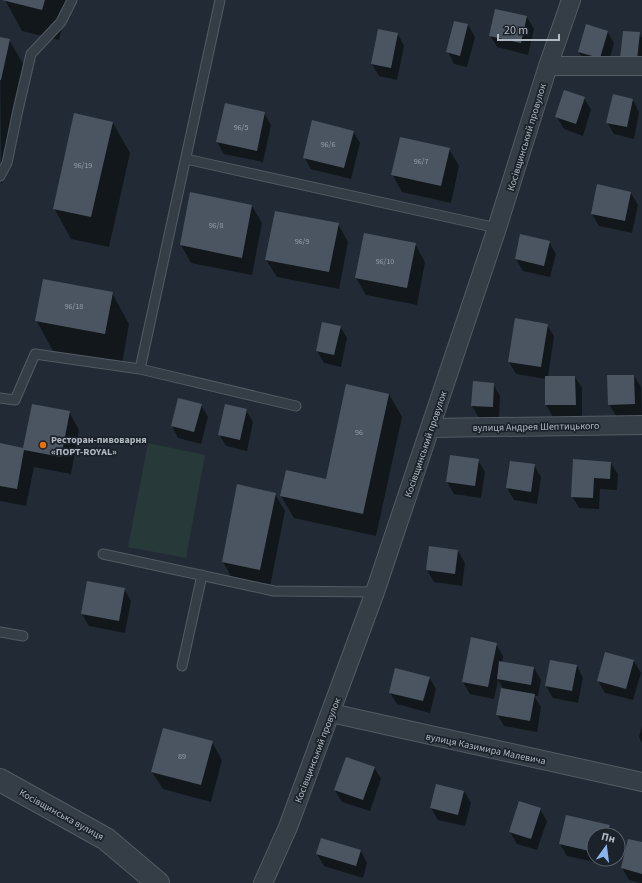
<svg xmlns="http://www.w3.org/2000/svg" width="642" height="883" font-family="'Source Sans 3',sans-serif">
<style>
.green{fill:#273938}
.shadow{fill:#0007}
.building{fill:#4b5561}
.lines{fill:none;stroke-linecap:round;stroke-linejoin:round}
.service-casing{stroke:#535b64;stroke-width:11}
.minor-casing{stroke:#535b64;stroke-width:20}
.tertiary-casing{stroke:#535b64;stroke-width:24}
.service{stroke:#353d46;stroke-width:9}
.minor{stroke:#353d46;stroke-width:18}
.tertiary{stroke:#353d46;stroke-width:22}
.food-dot{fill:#e8710a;stroke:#1b222a;stroke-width:1.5}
.labels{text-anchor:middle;stroke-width:3.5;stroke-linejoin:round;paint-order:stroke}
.number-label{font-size:8px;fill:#979faa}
.street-label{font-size:10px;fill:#b0b8c2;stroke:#1b222a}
.poi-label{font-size:10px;font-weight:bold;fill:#b0b8c2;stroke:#1b222a;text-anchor:start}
</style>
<rect width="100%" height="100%" fill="#222b35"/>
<path class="green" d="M148 443 205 455 186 558 128 547Z"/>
<path class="shadow" d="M5 0H69L59 40 22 31Z
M527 17 534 29 528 55 497 47 490 35Z
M468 25 475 37 467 67 454 64 448 52Z
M607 31 614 43 607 69 586 64 579 52Z
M639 33 642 38V72L628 71Z
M398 34 404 46 397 80 379 76 372 64Z
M0 38 9 40 27 70 1 185Z
M584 98 591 110 583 136 564 129 557 117Z
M633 100 639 112 634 139 614 134 607 122Z
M264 113 271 125 263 162 224 154 217 142Z
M113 123 130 153 109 247 71 239 54 208Z
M353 131 360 143 351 179 311 169 304 157Z
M449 149 459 166 451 203 402 192 392 174Z
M631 193 638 205 632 233 599 226 592 214Z
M252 206 262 223 252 275 191 263 181 245Z
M338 224 348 242 339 289 277 277 266 260Z
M549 242 556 254 550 277 523 271 516 259Z
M415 244 425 262 417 305 366 295 356 278Z
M112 293 129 324 122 364 53 351 36 320Z
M547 325 554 336 548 377H575L582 388V416L553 417 546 405V379L516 374 509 362Z
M340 326 347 338 341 367 324 363 317 351Z
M634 376 641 387 642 416H616L609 404Z
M493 384 500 396 499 419 479 418 472 406Z
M389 394 402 417 376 536 294 518 281 496 327 480Z
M201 405 208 417 201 444 178 438 172 426Z
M246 410 253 422 247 451 226 446 219 434Z
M69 412 79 430 71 474 34 467 26 506 0 501V444L24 449Z
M478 460 485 472 481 498 454 494 447 482Z
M511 462 534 465 541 477 537 504 514 500 507 488Z
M611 463 618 474 617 490 600 489 599 509 579 508 572 496Z
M238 486 275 494 285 511 270 587 233 580 223 562Z
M458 551 465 563 462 586 434 582 427 570Z
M124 589 131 601 125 633 89 626 82 614Z
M496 644 503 656 502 663 534 668 541 680 538 696H534L541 707 537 732 504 726 497 714 504 690 498 680 494 699 470 694 463 682Z
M634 661 641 673 633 700 605 693 598 681Z
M577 666 583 678 578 703 553 698 546 686Z
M429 677 436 689 430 713 397 704 390 693Z
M642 726V743L639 737Z
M212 742 222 760 211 802 163 789 152 772Z
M374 767 381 779 370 811 342 802 335 790Z
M464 791 471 803 465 826 438 820 431 808Z
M540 809 547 821 537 850 517 844 510 832Z
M609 826 614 835H594V859H611L609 865 567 856 560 844Z
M642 843V883H641L629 880 622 868Z
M361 851 367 863 363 878 324 866 317 854Z"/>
<path class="building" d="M2 0H45L42 10Z
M495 9 527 16 521 43 489 36Z
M454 21 468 24 460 56 446 52Z
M586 24 608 31 600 58 578 52Z
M378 29 398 33 391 68 371 64Z
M623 31 640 32 637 60 620 59Z
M0 37 10 39 1 80H0Z
M564 90 585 97 576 124 555 117Z
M613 94 633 99 627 127 606 123Z
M225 103 265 112 257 151 216 142Z
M74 113 113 122 91 217 53 209Z
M312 120 354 131 344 168 303 158Z
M400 137 450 148 441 186 391 175Z
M597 184 631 192 625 221 591 214Z
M190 192 252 205 242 258 180 245Z
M275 211 339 223 329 272 265 260Z
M364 233 416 243 407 288 355 278Z
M520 234 550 241 544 266 515 259Z
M43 279 113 292 105 334 35 321Z
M515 318 548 324 541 367 508 362Z
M322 322 341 326 334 355 316 351Z
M607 375H634L635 404 608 405Z
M545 376H575L576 405H545Z
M473 381 494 383 493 407 471 406Z
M346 384 389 394 363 514 280 496 286 470 326 479Z
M178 398 202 404 194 432 171 426Z
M32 404 70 411 61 457 24 450 17 489 0 486V443L23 448Z
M225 404 247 409 240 440 218 435Z
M450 455 479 459 475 486 446 482Z
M573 459 611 462 610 479 594 478 593 498 571 497Z
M510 461 535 464 531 492 506 488Z
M237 484 276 493 260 570 222 562Z
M429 546 458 550 455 574 426 570Z
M87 581 125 588 119 621 81 614Z
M471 637 497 643 488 687 462 682Z
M605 652 634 660 626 689 597 681Z
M550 660 577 665 572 691 545 686Z
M499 661 534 667 531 685 497 679Z
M395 668 430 677 423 701 389 693Z
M501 688 535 694 530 721 496 715Z
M163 728 213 741 201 785 151 772Z
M346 757 375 767 363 800 334 790Z
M436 784 464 791 458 815 430 808Z
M519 801 541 808 531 839 509 832Z
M566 815 610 825 607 835H594V852L559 844Z
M321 838 361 850 356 866 316 854Z
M628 839 642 842V874L621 868Z"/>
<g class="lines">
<defs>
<path id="service" d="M186 159 497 228
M0 176 7 163 18 110 31 54 61 22 72 0
M140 369 220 0
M0 398 15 400 35 354 140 369 296 406
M103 554 274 591 375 592
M0 632 23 636
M182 666 202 575"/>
<path id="minor" d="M548 66H642
M430 428 642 425
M331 713 642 782
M263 883 288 827 375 592 497 228 548 66 571 0"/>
<path id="tertiary" d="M0 780 106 839 158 883"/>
</defs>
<use href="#service" class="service-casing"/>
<use href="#minor" class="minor-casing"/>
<use href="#tertiary" class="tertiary-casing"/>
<use href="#service" class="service"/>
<use href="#minor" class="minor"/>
<use href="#tertiary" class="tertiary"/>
</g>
<circle class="food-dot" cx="43" cy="445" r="4"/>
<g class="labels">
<g class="number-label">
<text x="241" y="130">96/5</text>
<text x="328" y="147">96/6</text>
<text x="421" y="164">96/7</text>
<text x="83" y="168">96/19</text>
<text x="216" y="228">96/8</text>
<text x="302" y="244">96/9</text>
<text x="385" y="264">96/10</text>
<text x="74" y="309">96/18</text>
<text x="359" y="435">96</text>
<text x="182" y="759">89</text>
</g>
<g class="street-label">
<text transform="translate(526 137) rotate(-73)" y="4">Косівщинський провулок</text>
<text transform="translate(536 426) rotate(-1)" y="4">вулиця Андрея Шептицького</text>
<text transform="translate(425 444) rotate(-71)" y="4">Косівщинський провулок</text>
<text transform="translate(486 748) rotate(12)" y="4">вулиця Казимира Малевича</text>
<text transform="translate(317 750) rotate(-69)" y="4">Косівщинський провулок</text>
<text transform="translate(62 814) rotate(29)" y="4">Косівщинська вулиця</text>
</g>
<g class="poi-label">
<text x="51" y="443">Ресторан-пивоварня<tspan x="51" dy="12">«ПОРТ-ROYAL»</tspan></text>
</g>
</g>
<g transform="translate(606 847) rotate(14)"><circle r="19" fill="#1b222a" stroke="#575e67"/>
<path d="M0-3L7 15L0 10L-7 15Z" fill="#8bb4ec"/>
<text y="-6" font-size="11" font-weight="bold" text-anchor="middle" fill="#b0b8c2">Пн</text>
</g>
<path d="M498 34v6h61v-6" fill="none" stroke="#b0b8c2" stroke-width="2"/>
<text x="504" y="34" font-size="12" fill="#b0b8c2" stroke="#1b222a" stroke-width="3" paint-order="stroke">20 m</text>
</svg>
